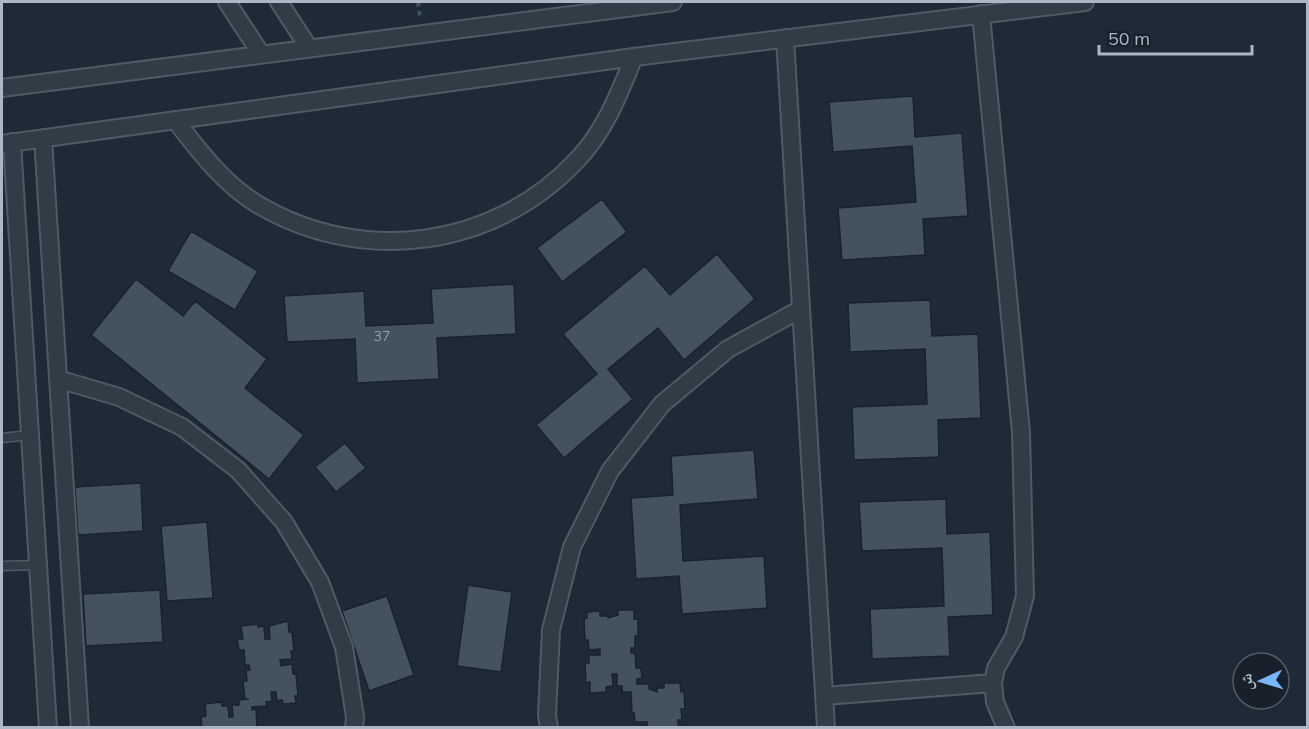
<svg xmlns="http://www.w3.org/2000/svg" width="1309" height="729" font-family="Mulish,'Noto Naskh Arabic',sans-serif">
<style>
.building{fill:#445260;stroke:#19232d;stroke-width:1.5}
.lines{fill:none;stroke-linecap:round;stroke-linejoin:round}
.lane-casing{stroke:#4f5a65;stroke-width:11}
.street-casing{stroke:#4f5a65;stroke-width:20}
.path{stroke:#3e5354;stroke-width:4;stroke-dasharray:4.5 4.5;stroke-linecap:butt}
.lane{stroke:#323c46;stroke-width:8}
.street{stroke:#323c46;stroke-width:16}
.labels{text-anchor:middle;stroke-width:6;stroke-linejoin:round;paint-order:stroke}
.number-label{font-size:14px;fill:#919eab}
</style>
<rect width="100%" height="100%" fill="#1e2a36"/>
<path class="building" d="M913 96 915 137 962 133 968 216 923 219 925 255 842 260 838 208 916 202 912 146 833 152 829 102Z
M602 199 627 232 562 282 537 248Z
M191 231 258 271 235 310 168 271Z
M717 254 755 299 684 360 658 328 608 369 633 399 564 458 536 425 597 374 563 334 645 266 670 295Z
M136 279 183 316 195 301 267 359 245 388 304 435 269 479 91 335Z
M514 284 516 334 437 338 439 379 357 383 355 339 287 342 284 296 364 291 366 326 433 323 431 289Z
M930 300 932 336 978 334 981 418 938 420 939 457 854 460 852 407 927 404 925 349 850 352 848 303Z
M345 443 366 468 336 492 315 467Z
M754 450 758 499 680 505 683 561 764 556 767 608 682 614 679 576 636 579 631 498 673 495 671 456Z
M141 483 143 531 78 535 75 487Z
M946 499 947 534 990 532 993 615 948 617 950 656 872 659 870 609 944 606 942 548 862 551 859 502Z
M207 522 213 598 167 601 161 526Z
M468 585 512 592 501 672 457 666Z
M160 590 163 642 86 646 83 594Z
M387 596 414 675 369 691 342 611Z
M618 610H634V619H638V636H635V648H631V653H635L636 668H641L642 678 637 679V684H649V689L657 692V688H664V683H680L681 692 684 691 685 709H681L682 720H678V725H682V728H647V722H635L634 713H632L631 692H622V686H617V674H612L613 686 606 687V692L590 693V682L586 683 585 663H589V655H600V649L589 650 588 640H585L584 619 587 618V612L600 611V616H608V618L618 615Z
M288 621 289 632H292L294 651H291L292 659 280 660 281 666 292 664 293 674H296L298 695 295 696 296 703 283 704 282 700 277 701 276 692H271L272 701 266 702 267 706 252 707V710L256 709 257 728H202L201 717 206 716 205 704 221 702 222 706H228L229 717H233L232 705H239V700L249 699H245L243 681H247L246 670H250L249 665H245L244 650H239L237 639H243L241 626 258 624V627L264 626 265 639H270L269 626Z"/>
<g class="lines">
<defs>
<path id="lane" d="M2 438 30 435
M2 566 38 565"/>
<path id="street" d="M227 2 261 54
M279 2 309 48
M981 14 1021 432 1025 596 1014 637 996 668 993 683 995 702 1006 728
M785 38 826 728
M2 88 673 2
M175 120C199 151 223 183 257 204 361 266 494 249 577 160 605 131 619 94 634 57
M43 138 80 728
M12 142 48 728
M2 144 634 57 1085 2
M58 379 119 397 182 427 238 470 284 522 320 582 344 647 355 717 354 728
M824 696 993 683
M549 728 547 715 551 630 572 547 610 471 662 404 728 349 801 309"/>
</defs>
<use href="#lane" class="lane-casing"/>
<use href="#street" class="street-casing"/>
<path class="path" d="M418 2 420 18"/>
<use href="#lane" class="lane"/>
<use href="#street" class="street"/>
</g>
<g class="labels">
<g class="number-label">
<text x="382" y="341">37</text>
</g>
</g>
<rect width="1309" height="729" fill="none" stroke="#abb7c4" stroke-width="6"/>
<g transform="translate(1261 681) rotate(266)"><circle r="28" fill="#18212b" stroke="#535d68" stroke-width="1.5"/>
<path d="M0-4.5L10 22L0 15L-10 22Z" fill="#7ab7fa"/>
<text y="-9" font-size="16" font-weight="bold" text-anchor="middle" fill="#abb7c4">ش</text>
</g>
<path d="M1099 45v9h153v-9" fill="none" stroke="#abb7c4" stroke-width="3"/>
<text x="1108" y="45" font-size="18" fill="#abb7c4" stroke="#18212b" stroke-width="4.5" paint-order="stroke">50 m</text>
</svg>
